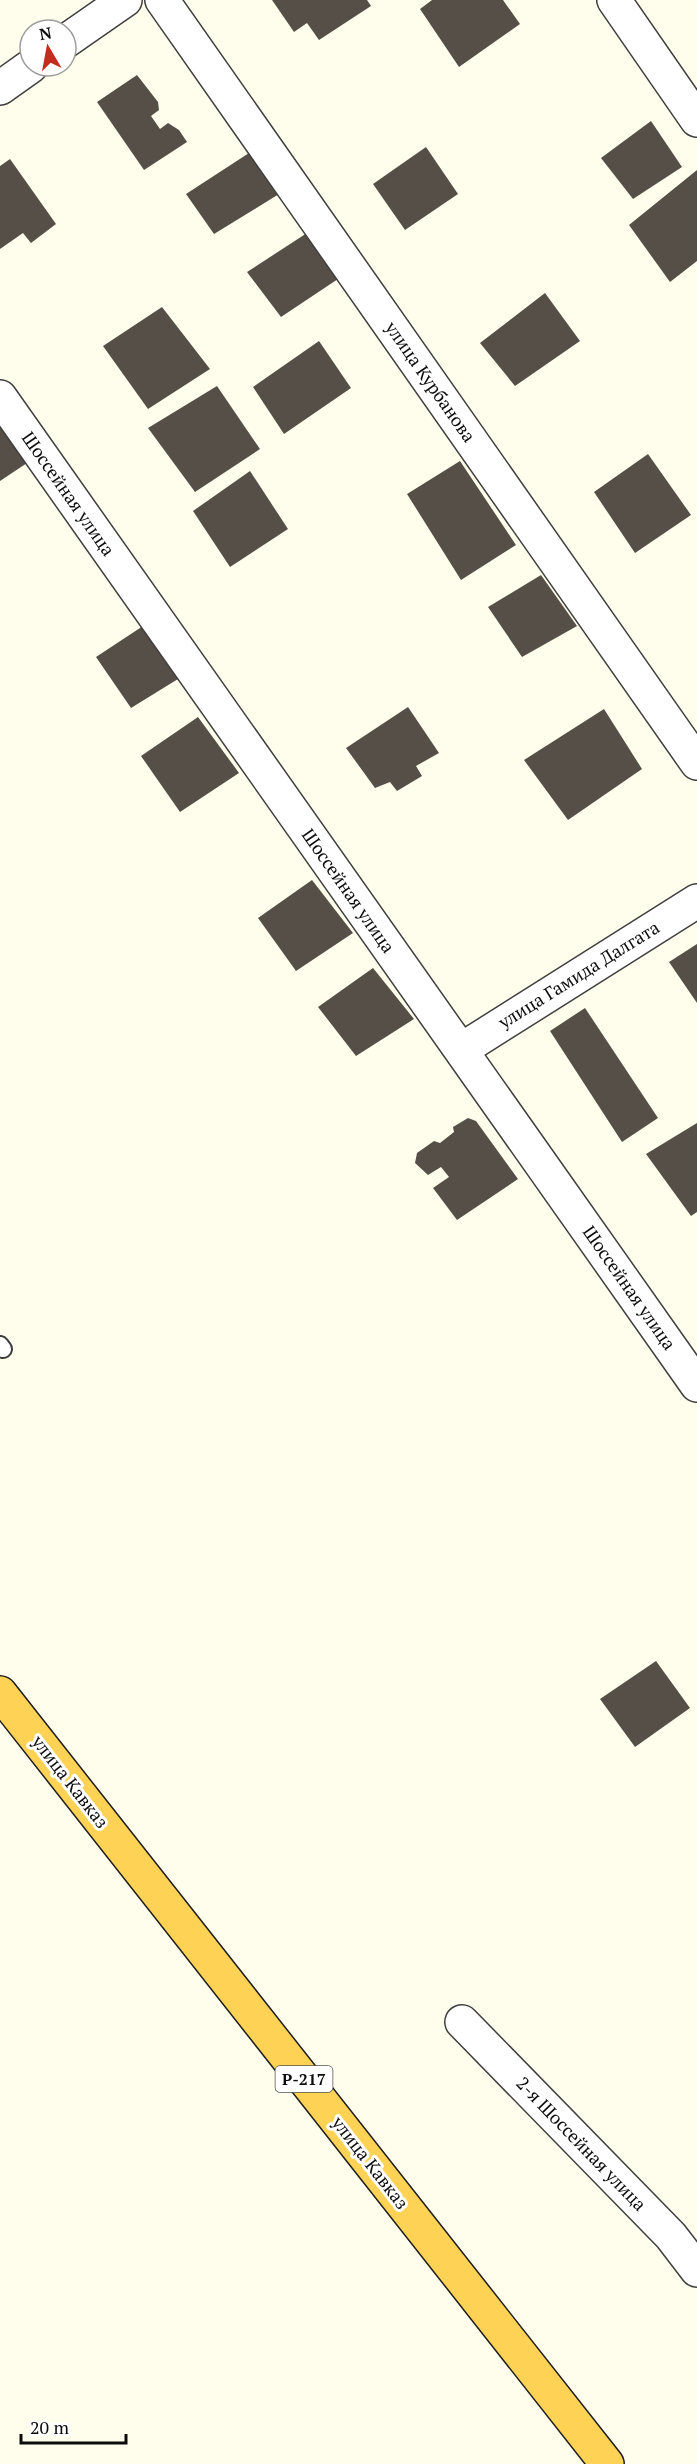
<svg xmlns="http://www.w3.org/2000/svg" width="697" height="2464" font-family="'PT Serif',serif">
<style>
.building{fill:#564f48}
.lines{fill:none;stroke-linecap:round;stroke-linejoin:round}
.service-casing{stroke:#3f3f3f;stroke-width:20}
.minor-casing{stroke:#3f3f3f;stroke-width:36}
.trunk-casing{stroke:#1d1d1d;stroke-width:36}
.service{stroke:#fff;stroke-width:16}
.minor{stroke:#fff;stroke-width:33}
.trunk{stroke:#fdd255;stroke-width:33}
.labels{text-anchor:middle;stroke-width:6;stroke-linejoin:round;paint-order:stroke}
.shield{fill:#fff;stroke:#555;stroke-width:1.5}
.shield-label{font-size:16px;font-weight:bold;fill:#0c0c0c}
.street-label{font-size:18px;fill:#0c0c0c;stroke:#fff}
</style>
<rect width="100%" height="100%" fill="#fffeec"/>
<path class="building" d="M272 0H367L371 6 319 40 307 23 294 32Z
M432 0H503L520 24 459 67 420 9Z
M137 75 158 102 159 110 151 116 160 129 168 123 179 130 187 142 144 170 97 102Z
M651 121 682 167 633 199 601 158Z
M426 147 458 194 405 230 373 184Z
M249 153 279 194 214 234 186 194Z
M10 159 56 224 31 243 23 233 0 249V166Z
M697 170V261L670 282 629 225Z
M307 233 341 277 281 317 247 272Z
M545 293 580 341 515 386 480 343Z
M162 307 210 369 148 409 103 346Z
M319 341 351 388 284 434 253 387Z
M217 386 260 449 195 492 148 428Z
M0 427 27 463 0 481Z
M648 454 691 515 635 553 594 492Z
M460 461 516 545 461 580 407 494Z
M250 471 288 529 230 567 193 511Z
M541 575 577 626 522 657 488 607Z
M143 626 178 679 131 708 96 657Z
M408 707 439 753 416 766 422 776 397 791 390 782 375 788 346 748Z
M604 709 642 769 568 820 524 760Z
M198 717 239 773 180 812 141 756Z
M312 880 353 933 296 971 258 918Z
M697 944V1003L669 962Z
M373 968 414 1019 356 1056 318 1007Z
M585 1008 658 1118 622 1142 550 1031Z
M468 1118 476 1121 518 1179 457 1220 433 1188 449 1177 441 1167 428 1175 415 1163 417 1153 434 1141 440 1143 454 1132 453 1127Z
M697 1123V1212L691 1216 646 1154Z
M656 1661 690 1708 635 1747 600 1699Z"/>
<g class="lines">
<defs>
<path id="service" d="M0 1345 3 1349"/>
<path id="minor" d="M162 0 697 763
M614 0 697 120
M66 41 125 0
M0 88 31 66
M0 397 697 1385
M461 1050 697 901
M462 2022 671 2236 697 2270"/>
<path id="trunk" d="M0 1693 607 2464"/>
</defs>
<use href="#service" class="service-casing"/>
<use href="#minor" class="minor-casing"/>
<use href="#trunk" class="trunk-casing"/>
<use href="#service" class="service"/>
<use href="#minor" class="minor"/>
<use href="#trunk" class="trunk"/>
</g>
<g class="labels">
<rect class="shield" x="275.5" y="2066" width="57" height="26" rx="4.5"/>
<g class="shield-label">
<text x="304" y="2085">Р-217</text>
</g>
<g class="street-label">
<text transform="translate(430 382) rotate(55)" y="6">улица Курбанова</text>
<text transform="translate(68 494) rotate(55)" y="6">Шоссейная улица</text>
<text transform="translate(348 891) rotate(55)" y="6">Шоссейная улица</text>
<text transform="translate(579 975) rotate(-32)" y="6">улица Гамида Далгата</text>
<text transform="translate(629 1288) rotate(55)" y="6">Шоссейная улица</text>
<text transform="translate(70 1782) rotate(52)" y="6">улица Кавказ</text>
<text transform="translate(581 2144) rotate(46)" y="6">2-я Шоссейная улица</text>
<text transform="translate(370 2163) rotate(52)" y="6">улица Кавказ</text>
</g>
</g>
<g transform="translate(48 48) rotate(350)"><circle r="28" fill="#ffffff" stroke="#9e9e9e" stroke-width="1.5"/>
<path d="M0-4.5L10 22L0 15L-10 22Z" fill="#c32d1e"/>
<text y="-9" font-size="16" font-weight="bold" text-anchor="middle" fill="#0c0c0c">N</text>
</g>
<path d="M21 2434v9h105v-9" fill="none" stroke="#0c0c0c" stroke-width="3"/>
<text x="30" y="2434" font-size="18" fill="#0c0c0c" stroke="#ffffff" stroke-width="4.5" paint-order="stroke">20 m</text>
</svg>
